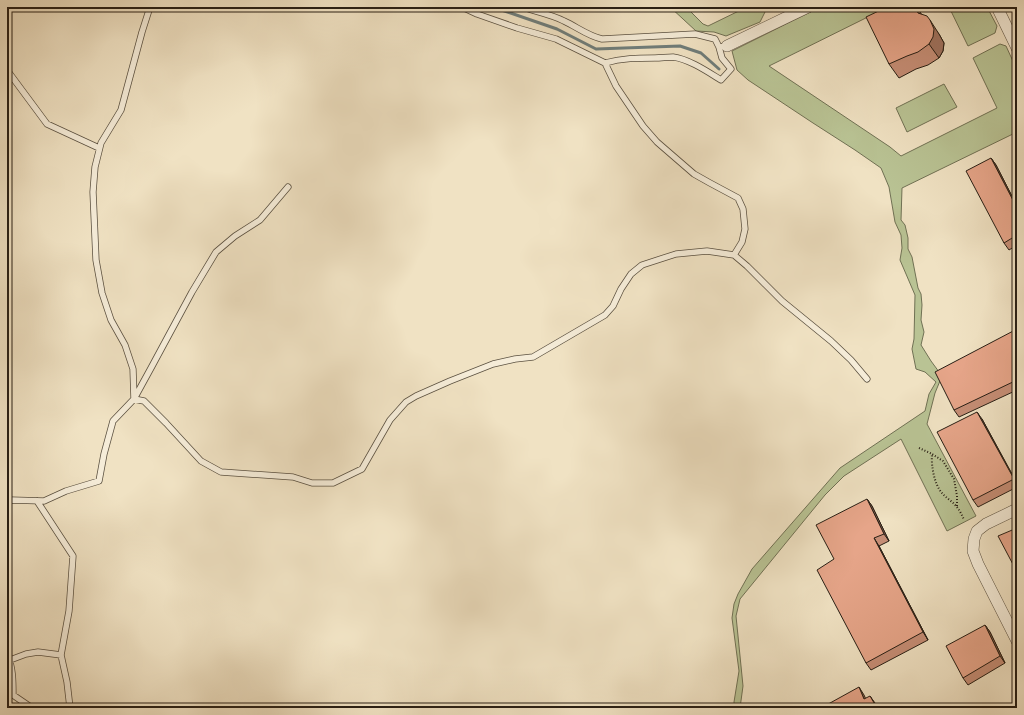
<svg xmlns="http://www.w3.org/2000/svg" width="1024" height="715" font-family="'IM FELL French Canon',serif">
<style>
.green{fill:#b9c394;stroke:#707154}
.lines{fill:none;stroke-linecap:round;stroke-linejoin:round}
.stream{stroke:#6f7d7a;stroke-width:3}
.lane-casing{stroke:#5a5040;stroke-width:7}
.street-casing{stroke:#5a5040;stroke-width:12}
.path{stroke:#281f15;stroke-width:2;stroke-dasharray:1 2;stroke-linecap:butt}
.lane{stroke:#f5ecd8;stroke-width:5.5}
.street{stroke:#f5ecd8;stroke-width:11}
.wall{fill:#c68e76;stroke:#281f15}
.shaded-wall{fill:#a17460;stroke:#281f15}
.building{fill:#e6a589;stroke:#281f15}
</style>
<rect width="100%" height="100%" fill="#f0e2c3"/>
<filter id="stains"><feTurbulence type="fractalNoise" baseFrequency=".005" numOctaves="4"/><feColorMatrix values="0 0 0 0 .2 0 0 0 0 .09 0 0 0 0 .02 0 0 0 .5 -.17"/></filter>
<radialGradient id="worn" r=".72"><stop offset=".6" stop-color="#630" stop-opacity="0"/><stop offset="1" stop-color="#630" stop-opacity=".3"/></radialGradient>
<path class="green" d="M670 7H686L703 24 708 26 747 7H762L765 12 760 22 726 36 714 32 696 31Z
M820 7H888L769 66 890 147 901 156 997 108 973 58 1000 44 1006 46 1017 70V132L902 188 901 220 905 225 908 238V249L912 257 918 288 921 294 922 305 921 320 924 332 921 345 931 361 942 376 935 393 927 424 976 516 947 531 901 439 844 476 825 495 740 599 736 616 743 686 740 708H734V702L739 671 732 618 734 604 738 594 752 569 840 468 925 411 929 394 936 382 925 372 916 369 912 349 914 339 915 295 900 260 902 248 901 235 895 222 889 187 881 168 855 150 813 123 748 80 737 70 732 51Z
M949 7H987L997 26 995 33 968 46Z
M944 84 957 107 907 132 896 108Z"/>
<g class="lines">
<path class="stream" d="M493 7 557 29 596 49 680 46 701 53 719 69"/>
<defs>
<path id="lane" d="M462 7 477 14 517 28 556 39 605 63
M522 7C534 11 553 15 564 21 577 27 588 36 602 39L695 34 715 39 719 47
M7 70 47 124 99 148
M288 187 260 220 235 236 216 252 192 292 151 368 134 399 144 401 166 423 201 461 221 472 293 477 312 483H333L362 469 390 420 406 402 416 396 450 381 493 364 515 359 533 357 605 315 613 306 621 289 631 274 642 265 676 254 707 251 734 255 742 242 745 229 743 209 738 198 710 183 694 174 657 142 643 126 616 86 605 63C622 58 638 58 655 58 661 58 667 57 673 57 689 59 708 72 721 80L731 69 722 58 719 47 727 46
M734 255 747 266 782 301 831 341 851 360 867 379
M37 501 73 556 69 611 61 655 67 682 70 708
M7 503 11 500 44 501 66 491 99 481 104 454 113 421 134 399 133 369 125 345 111 320 102 293 96 260 93 192 95 167 101 143 121 110 142 32 150 7
M7 654C13 667 13 681 13 695L32 708
M10 660 26 654 38 652 61 655"/>
<path id="street" d="M997 7 1017 48
M727 46 808 7
M1017 509 986 524 977 531 974 539 973 551 978 564 1017 641"/>
</defs>
<use href="#lane" class="lane-casing"/>
<use href="#street" class="street-casing"/>
<path class="path" d="M919 448 932 454
M957 506V496L954 479 943 461 932 454C931 465 934 484 942 493 946 498 952 501 956 506 959 509 962 515 964 520"/>
<use href="#lane" class="lane"/>
<use href="#street" class="street"/>
</g>
<path class="wall" d="M887 7H917L921 14 939 34 944 43 943 51 939 58 928 65 916 69 899 78 889 64Z
M991 158 996 165 1017 206V245L1009 250 1004 243Z
M1017 329V390L959 417 954 410Z
M982 419 1017 483V487L978 507 973 500Z
M867 499 872 506 889 541 879 546 928 640 871 670 866 663Z
M985 625 990 632 1005 663 968 685 963 678Z"/>
<path class="shaded-wall" d="M915 7H917L919 10 928 27 918 13Z
M930 20 939 34 944 43 943 51 939 58 929 44Z
M991 158 996 165 1017 206V208Z
M977 412 982 419 1017 484 1014 479Z
M867 499 872 506 889 541 884 534Z
M874 538 879 546 928 640 923 632Z
M985 625 990 632 1005 663 1000 656Z
M859 687 864 695 869 706 864 699Z
M870 696 875 703 878 708H877Z"/>
<path class="building" d="M887 7H915L918 13 927 16 930 20 934 29 933 37 929 44 918 52 907 56 889 64 866 17Z
M991 158 1017 208V235L1004 243 966 171Z
M1017 169V177L1013 171Z
M1017 329V380L954 410 935 372Z
M977 412 1014 479 973 500 937 432Z
M867 499 884 534 874 538 923 632 866 663 817 570 834 559 816 525Z
M1017 528V572L998 536Z
M985 625 1000 656 963 678 946 646Z
M859 687 864 699 870 696 877 708H821Z"/>
<rect width="1024" height="715" fill="none" stroke="#f0e2c3" stroke-width="24"/>
<rect x="8" y="8" width="1008" height="699" fill="none" stroke="#281f15" stroke-width="2"/>
<rect x="12" y="12" width="1000" height="691" fill="none" stroke="#281f15"/>
<rect width="100%" height="100%" filter="url(#stains)"/>
<rect width="100%" height="100%" fill="url(#worn)"/>
</svg>
